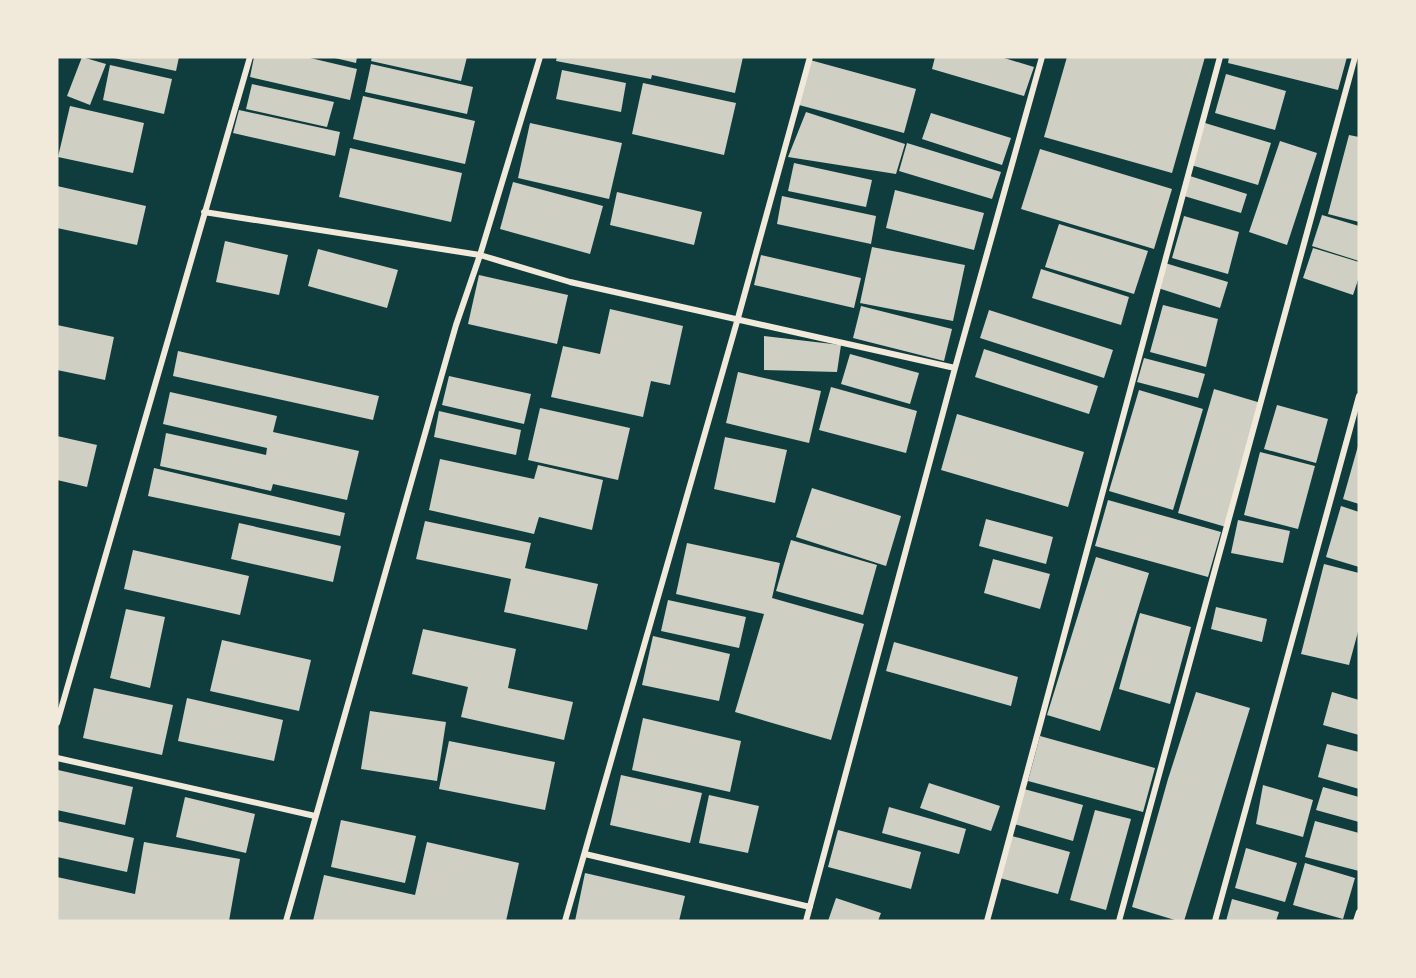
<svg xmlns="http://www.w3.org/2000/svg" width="1416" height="978" font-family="Montserrat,sans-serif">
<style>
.building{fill:#cfcfc3}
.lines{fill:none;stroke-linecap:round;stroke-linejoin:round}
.minor{stroke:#f1e9da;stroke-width:6}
</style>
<rect width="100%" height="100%" fill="#0f3d3e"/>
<path class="building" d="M82 57 106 64 90 105 67 96Z
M109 57H179L176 71Z
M254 57H306L357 69 350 100 250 77Z
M331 57H357L356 63Z
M372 57H467L461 81 371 61Z
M557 57H743L735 93 652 75 651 79 556 61Z
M935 57H1001L1034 67 1024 96 932 69Z
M1067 57H1205L1172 173 1044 137Z
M1229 57H1347L1338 90 1228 63Z
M810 60 916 89 904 133 799 105Z
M371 64 473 87 467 114 365 92Z
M110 65 172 79 164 114 103 100Z
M562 70 626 83 621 112 556 99Z
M1226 74 1286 91 1275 130 1215 113Z
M643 83 736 103 724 155 632 134Z
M252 84 334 102 327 127 246 109Z
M363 96 475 121 465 164 353 139Z
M70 106 144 123 133 173 58 157Z
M239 110 340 132 335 156 233 133Z
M806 112 905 144 896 174 788 157Z
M931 113 1011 138 1002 165 922 139Z
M530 123 622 143 609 199 518 178Z
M1205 123 1271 143 1258 185 1191 165Z
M1349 135 1359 137V222L1328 214Z
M1280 141 1317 153 1287 245 1249 232Z
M907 143 1001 172 992 199 899 171Z
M350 148 462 173 451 222 339 197Z
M1040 149 1172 189 1154 249 1021 209Z
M794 163 872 180 866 207 788 191Z
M1190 176 1247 194 1241 213 1184 196Z
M513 182 603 206 590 254 500 229Z
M57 186 146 206 137 245 57 228Z
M895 190 984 213 974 250 886 228Z
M617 192 702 212 694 245 610 225Z
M782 196 876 216 871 244 777 224Z
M1322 215 1359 226V261L1312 246Z
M1184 216 1239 232 1228 274 1172 258Z
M1059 224 1148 251 1134 294 1045 267Z
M225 241 288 255 279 295 216 282Z
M872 247 965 265 953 321 860 303Z
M1313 248 1359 262V277L1353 295 1303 278Z
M318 249 398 270 387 308 308 286Z
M761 255 861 278 854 308 754 285Z
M1165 263 1228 282 1220 308 1158 288Z
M1041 269 1129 297 1121 325 1032 298Z
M479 275 568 295 557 344 468 324Z
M1163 305 1218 319 1206 367 1150 352Z
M861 306 952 329 944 361 853 338Z
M610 309 683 326 670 385 651 381 643 417 551 397 563 346 600 354Z
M989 310 1113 350 1104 378 980 338Z
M57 325 114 337 105 380 57 370Z
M764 336 841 345 837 372 764 370Z
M984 349 1098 386 1089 414 975 377Z
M178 351 379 396 373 420 173 376Z
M850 354 919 373 910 404 841 384Z
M1144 358 1205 374 1198 398 1137 382Z
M738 372 821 391 809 443 726 423Z
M449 376 531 394 524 424 442 405Z
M831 387 917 411 906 453 819 430Z
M1214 389 1261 403 1226 527 1178 513Z
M1139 390 1203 409 1173 510 1109 491Z
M170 392 277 416 273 432 359 451 347 500 273 484 271 491 160 466 166 433 266 455 267 448 163 424Z
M1277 405 1328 419 1316 463 1264 449Z
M540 408 630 428 618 480 528 460Z
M439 411 521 430 516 455 434 437Z
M957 414 1084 452 1068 507 941 470Z
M57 436 97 445 87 487 57 480Z
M725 437 787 450 775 503 714 489Z
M1358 446H1359V504L1343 499Z
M1260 452 1315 466 1298 529 1244 515Z
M440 459 534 479 538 465 603 480 592 530 539 517 534 534 429 510Z
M154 468 345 513 340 536 148 496Z
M812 488 901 516 886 566 796 537Z
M1108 500 1221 532 1208 577 1095 546Z
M1341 506 1359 512V567L1326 557Z
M986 519 1053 537 1046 564 979 546Z
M1238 520 1290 531 1283 563 1231 553Z
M425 521 531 543 525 568 598 584 587 630 504 612 511 579 416 559Z
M239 523 341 546 333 582 231 559Z
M791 540 877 565 863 615 776 591Z
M687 543 780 563 772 598 864 624 831 740 735 712 764 614 676 594Z
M133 550 249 576 240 615 124 589Z
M1096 557 1149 573 1100 731 1047 715Z
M993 559 1050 574 1040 609 984 593Z
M1324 564 1359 573V628L1349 665 1301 654Z
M668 600 746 617 739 648 661 631Z
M1216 607 1267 619 1262 642 1211 629Z
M126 609 165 617 150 688 110 678Z
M1140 613 1191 627 1170 704 1119 689Z
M423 629 516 649 508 688 573 702 564 740 461 717 468 687 412 674Z
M653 636 730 654 719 701 642 685Z
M222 640 311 660 299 711 210 691Z
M894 642 1018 677 1011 706 886 671Z
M94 688 173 705 162 755 83 738Z
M1196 692 1250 708 1184 921H1178L1132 907 1168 779Z
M1332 692 1359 700V735L1323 725Z
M187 698 283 720 274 761 178 741Z
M370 711 446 722 437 781 361 769Z
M643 718 741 741 730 792 632 770Z
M1040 736 1155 768 1143 812 1028 781Z
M449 741 555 762 545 810 439 789Z
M1327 744 1359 752V789L1318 777Z
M58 770 133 787 125 825 57 810Z
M621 775 702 793 690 843 610 825Z
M929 783 1000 806 991 831 920 808Z
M1263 785 1313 800 1303 837 1256 824Z
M1323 787 1359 797V822L1316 810Z
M1024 789 1083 805 1073 841 1014 824Z
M709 795 759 806 748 853 699 843Z
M185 797 255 814 246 853 176 837Z
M889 807 966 829 959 854 882 833Z
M1095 810 1131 819 1106 910 1070 900Z
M341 820 416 836 405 883 331 867Z
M57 821 134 838 127 872 57 857Z
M1315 821 1359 833V871L1305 857Z
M838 830 921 852 911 889 828 867Z
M1012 836 1070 852 1058 894 1000 878Z
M144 842 240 859 229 921H57V877L135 894Z
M427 842 519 863 506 921H313L324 875 415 895Z
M1246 848 1297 863 1285 902 1235 888Z
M1305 863 1355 878 1343 919 1293 905Z
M585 873 685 896 679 921H575Z
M836 898 881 913 878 921H828Z
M1232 899 1279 912 1276 921H1226Z"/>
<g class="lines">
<path class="minor" d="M204 212 480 255 570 282 955 368
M57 723 250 57
M57 758 315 816
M585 854 810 907
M286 921 456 325 480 255 540 57
M565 921 738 318 810 57
M806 921 955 368 1042 57
M987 921 1220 57
M1119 921 1355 57
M1215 921 1359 396
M1356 921 1359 912"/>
</g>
<rect width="1416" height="978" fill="none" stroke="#f1e9da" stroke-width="117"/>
</svg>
